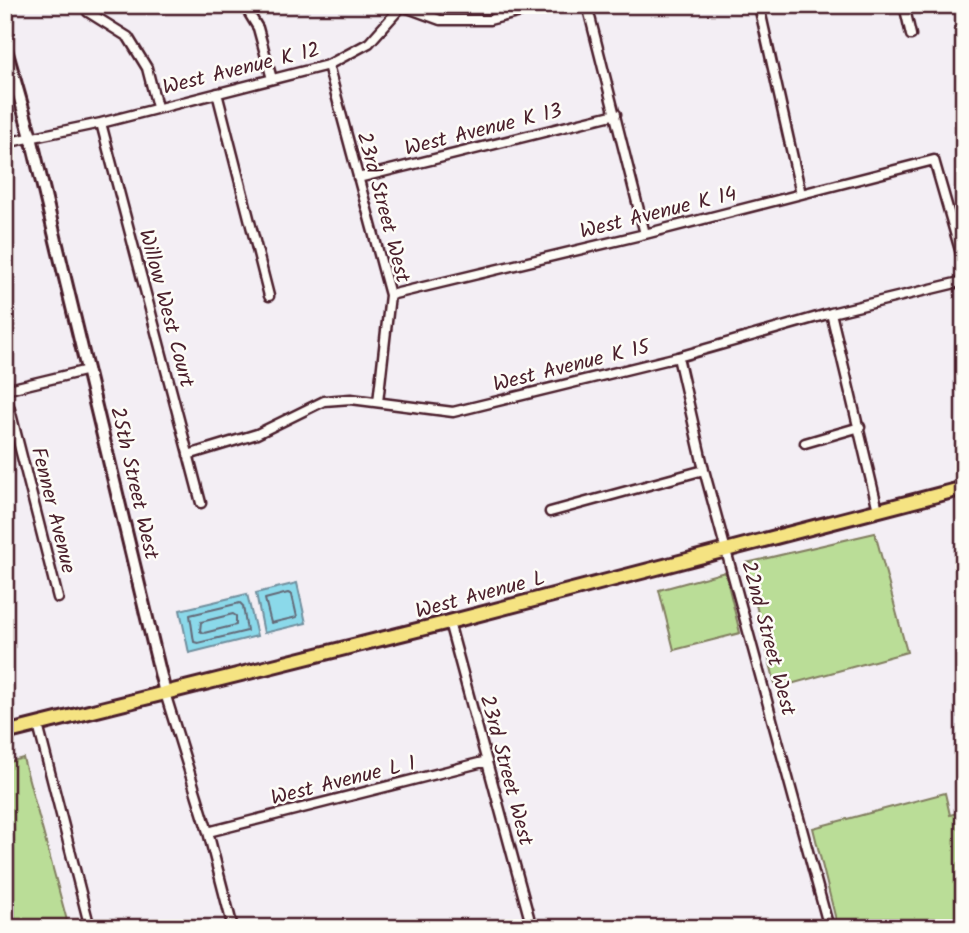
<svg xmlns="http://www.w3.org/2000/svg" width="969" height="933" font-family="Kalam,sans-serif">
<style>
.green{fill:#badd97;stroke:#827e61;stroke-width:2}
.water{fill:#8bd9ea;stroke:#718f9e;stroke-width:2}
.lines{fill:none;stroke-linecap:round;stroke-linejoin:round}
.shore{stroke:#646977;stroke-width:2}
.minor-casing{stroke:#4a1f2b;stroke-width:13}
.tertiary-casing{stroke:#4a1f2b;stroke-width:16}
.primary-casing{stroke:#4a1f2b;stroke-width:18}
.minor{stroke:#fdfcf7;stroke-width:8}
.tertiary{stroke:#fdfcf7;stroke-width:10}
.primary{stroke:#f5e382;stroke-width:12}
.labels{text-anchor:middle;stroke-width:5;stroke-linejoin:round;paint-order:stroke}
.street-label{font-size:21px;fill:#4a1f2b;stroke:#fdfcf7}
</style>
<rect width="100%" height="100%" fill="#f3eef4"/>
<filter id="ink" filterUnits="userSpaceOnUse"><feTurbulence type="fractalNoise" baseFrequency=".0143" numOctaves="2"/><feDisplacementMap in="SourceGraphic" scale="14" xChannelSelector="R" yChannelSelector="G"/><feConvolveMatrix kernelMatrix="1 2 1 2 8 2 1 2 1" color-interpolation-filters="sRGB"/></filter>
<g filter="url(#ink)">
<path class="green" d="M875 533 907 652 776 688 746 563Z
M725 572 740 633 674 650 659 590Z
M23 758 69 928H5V763Z
M945 793 950 815 964 811V928H838L813 828Z"/>
<path class="water" d="M297 583 306 623 264 633 256 593Z
M247 594 257 636 189 653 180 610Z"/>
<g class="lines">
<path class="shore" d="M288 593 292 595 297 617 271 623 265 599Z
M240 603 243 606 247 631 198 643 194 642 190 615Z
M233 614 236 616V625L204 633 200 631 201 622Z"/>
<defs>
<path id="minor" d="M244 5 258 28 272 79
M587 5 645 234
M761 5 759 6 801 194
M904 5 911 35
M88 12 128 37 147 68 157 107
M328 65 390 295 378 402
M217 93 269 296
M101 123 201 503
M5 143 101 123 328 65 369 43 402 6 440 20H489L548 5
M358 178 616 114
M390 295 645 234 934 160 964 264
M831 313 878 510
M678 357 704 470 829 928
M5 390 58 598
M5 390 88 370
M805 443 860 427
M188 455 257 434 324 401 351 399 453 412 678 357 831 313 964 281
M550 512 704 470
M449 622 532 928
M165 693 208 832 233 928
M38 725 90 928
M208 832 487 761"/>
<path id="tertiary" d="M5 46 31 137 165 693"/>
<path id="primary" d="M5 733 449 622 964 488"/>
</defs>
<use href="#minor" class="minor-casing"/>
<use href="#tertiary" class="tertiary-casing"/>
<use href="#primary" class="primary-casing"/>
<use href="#minor" class="minor"/>
<use href="#tertiary" class="tertiary"/>
<use href="#primary" class="primary"/>
</g>
</g>
<g class="labels">
<g class="street-label">
<text transform="translate(241 68) rotate(-14)" y="7">West Avenue K 12</text>
<text transform="translate(483 129) rotate(-14)" y="7">West Avenue K 13</text>
<text transform="translate(384 207) rotate(75)" y="7">23rd Street West</text>
<text transform="translate(658 212) rotate(-14)" y="7">West Avenue K 14</text>
<text transform="translate(167 308) rotate(75)" y="7">Willow West Court</text>
<text transform="translate(571 365) rotate(-14)" y="7">West Avenue K 15</text>
<text transform="translate(135 483) rotate(77)" y="7">25th Street West</text>
<text transform="translate(54 510) rotate(76)" y="7">Fenner Avenue</text>
<text transform="translate(480 594) rotate(-15)" y="7">West Avenue L</text>
<text transform="translate(769 638) rotate(75)" y="7">22nd Street West</text>
<text transform="translate(507 770) rotate(75)" y="7">23rd Street West</text>
<text transform="translate(343 780) rotate(-14)" y="7">West Avenue L 1</text>
</g>
</g>
<rect width="969" height="933" fill="none" stroke="#fdfcf7" stroke-width="28"/>
<rect x="14" y="14" width="941" height="905" fill="none" stroke="#4a1f2b" stroke-width="2.5" filter="url(#ink)"/>
</svg>
